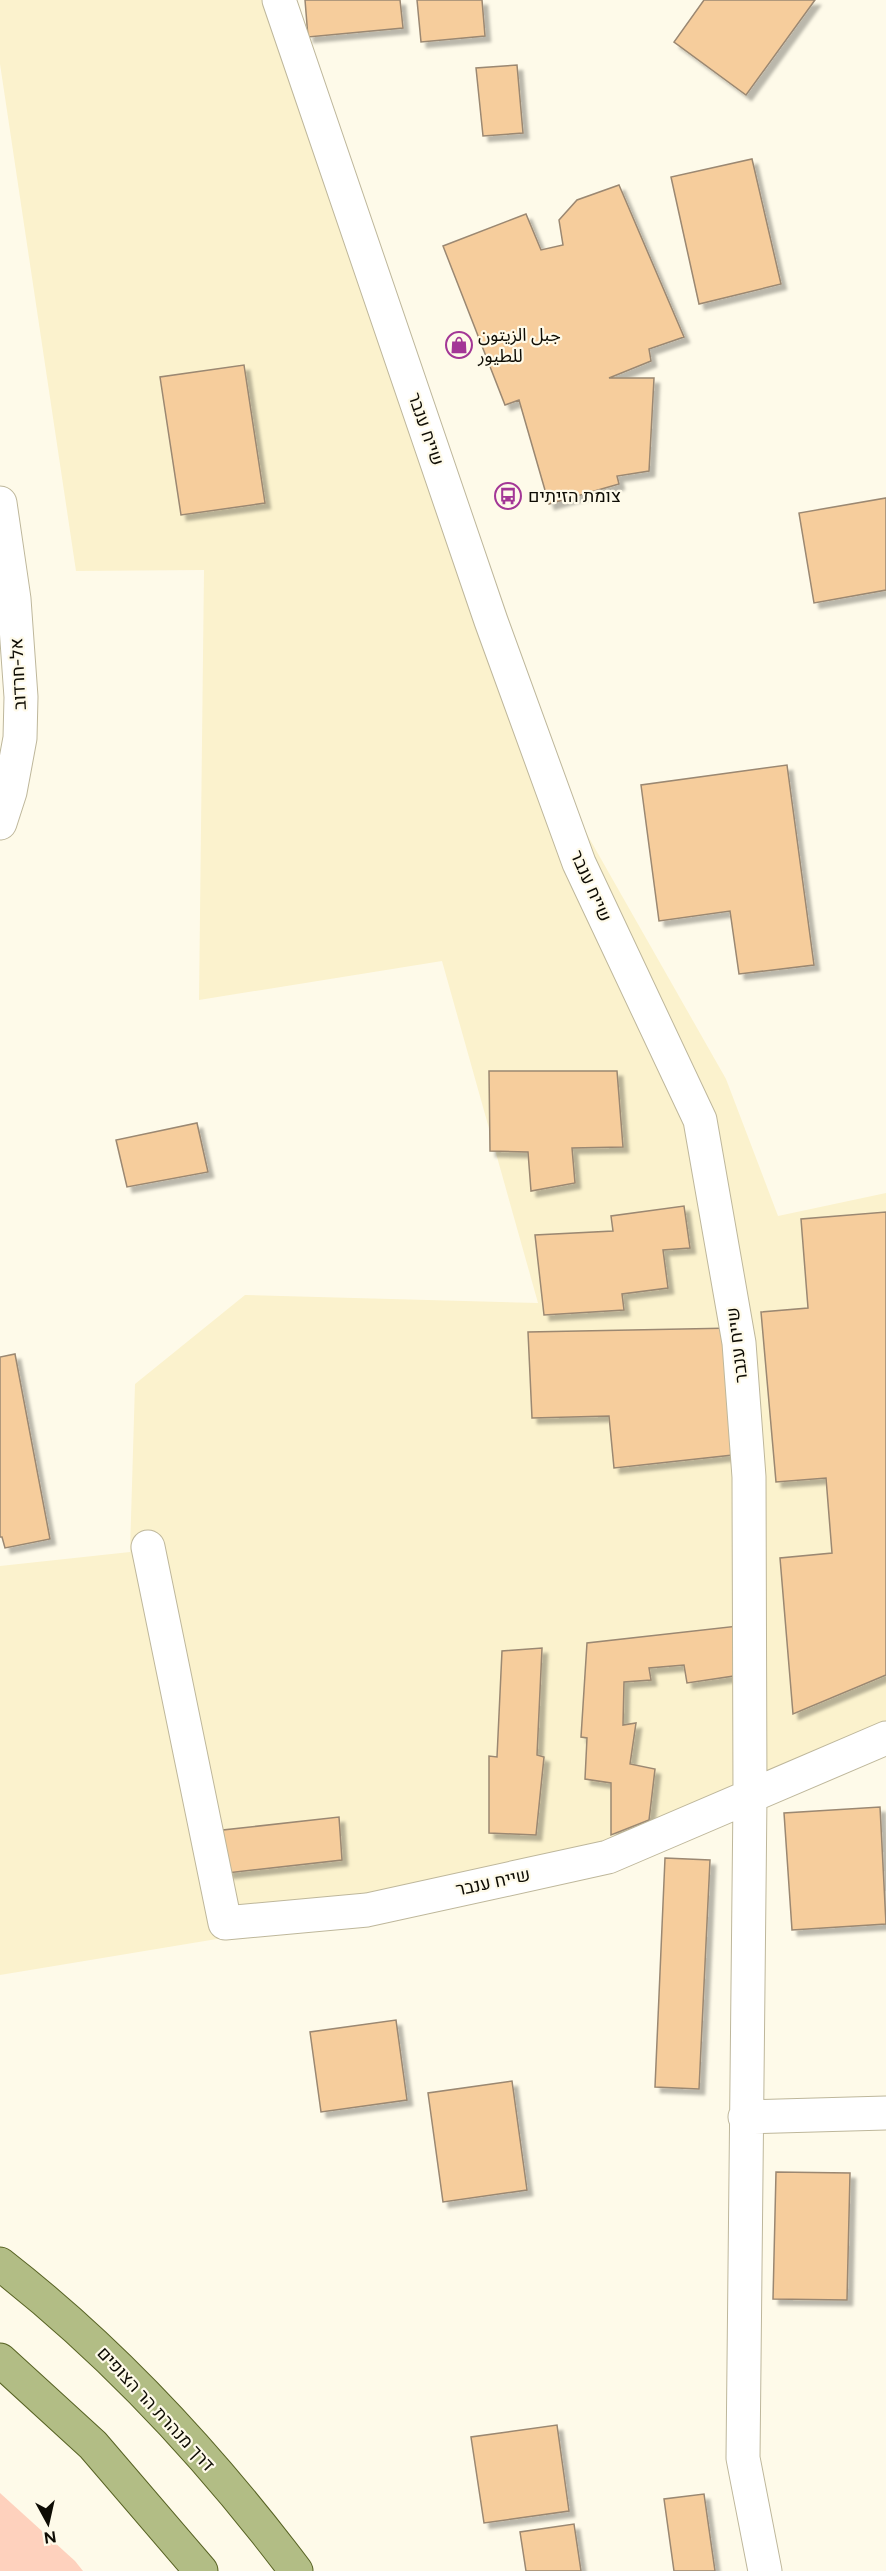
<svg xmlns="http://www.w3.org/2000/svg" width="886" height="2571" font-family="Figtree,'Noto Sans Arabic',Heebo,sans-serif">
<style>
.built{fill:#fbf2cd}
.green{fill:#fed1bd}
.building{fill:#f6cd9c;stroke:#9b8872;stroke-width:1.5;filter:url(#shadow)}
.lines{fill:none;stroke-linecap:round;stroke-linejoin:round}
.minor-casing{stroke:#beb79b;stroke-width:35}
.major-casing{stroke:#576223;stroke-width:35}
.minor{stroke:#fff;stroke-width:33}
.major{stroke:#b2bd85;stroke-width:33}
.labels{text-anchor:middle;stroke-width:4.5;stroke-linejoin:round;paint-order:stroke}
.poi-label{font-size:18px;fill:#0e0c04;stroke:#fefae9;text-anchor:start}
.street-label{font-size:18px;fill:#0e0c04;stroke:#fefae9}
</style>
<defs>
<filter id="shadow"><feDropShadow dx="5.5" dy="5.5" stdDeviation="1.5" flood-color="#0004"/></filter>
</defs>
<rect width="100%" height="100%" fill="#fefae9"/>
<path class="built" d="M0 0H270L488 660 726 1079 778 1216 886 1193V1727L637 1855 440 1902 0 1975V1566L130 1552 135 1384 245 1295 538 1303 442 961 199 1000 204 570 76 571 0 64Z"/>
<path class="green" d="M0 2493 75 2561 83 2571H0Z"/>
<path class="building" d="M305 0H400L403 28 308 37Z
M417 0H482L485 36 421 42Z
M704 0H815L746 95 674 42Z
M517 65 523 133 483 136 476 68Z
M752 159 781 284 699 304 671 177Z
M619 185 684 337 649 349 651 361 609 378H654L649 471 617 476 619 484 549 504 519 400 505 405 443 246 526 214 541 250 563 245 559 220 577 200Z
M244 365 265 503 181 515 160 377Z
M886 498V590L814 603 799 513Z
M787 765 814 965 739 974 730 911 659 921 641 785Z
M489 1071H617L623 1147 572 1148 575 1183 531 1191 528 1152 490 1151Z
M197 1123 208 1172 127 1187 116 1140Z
M684 1206 690 1248 663 1250 668 1288 622 1294 624 1310 544 1315 535 1235 613 1231 611 1216Z
M886 1212V1675L793 1714 780 1558 832 1553 826 1478 776 1482 761 1312 808 1308 801 1219Z
M734 1328 742 1454 614 1468 609 1416 532 1418 528 1332Z
M15 1354 50 1539 5 1548 2 1537H0V1357Z
M747 1625V1674L687 1683 684 1665 649 1668 651 1680 624 1682 623 1725 636 1723 630 1764 655 1769 649 1820 611 1835V1783L585 1779 587 1738 581 1737 587 1643Z
M542 1648 537 1755 544 1757 536 1835 489 1833V1756L497 1757 502 1651Z
M880 1807 886 1924 792 1930 784 1813Z
M339 1817 342 1860 227 1873 223 1830Z
M665 1858 710 1860 699 2089 655 2087Z
M396 2020 407 2100 321 2112 310 2032Z
M512 2081 527 2190 443 2202 428 2093Z
M776 2172 850 2173 847 2300 773 2299Z
M557 2425 569 2511 484 2523 471 2437Z
M704 2494 715 2571H674L664 2499Z
M574 2524 581 2571H526L520 2532Z"/>
<g class="lines">
<defs>
<path id="minor" d="M279 0 491 621 579 863 700 1120 739 1343 749 1477 750 1797 743 2458 765 2571
M0 503 14 599 21 697 20 738 10 792 0 823
M148 1547 225 1923 367 1910 608 1857 886 1738
M745 2117 886 2113"/>
<path id="major" d="M0 2264C113 2352 210 2457 296 2571
M0 2360 93 2445 201 2571"/>
</defs>
<use href="#minor" class="minor-casing"/>
<use href="#major" class="major-casing"/>
<use href="#minor" class="minor"/>
<use href="#major" class="major"/>
</g>
<defs>
<symbol id="shop-ring" viewBox="-11 -11 22 22"><circle r="9.5" fill="#fefae9" stroke="#a33696" stroke-width="1.5"/><path d="M-5-2.5h2.3a2.7 3.5 0 0 1 5.4 0H5L5.5 6h-11ZM-1.5-2.5h3a1.5 2.3 0 0 0-3 0Z" fill="#a33696"/></symbol>
<symbol id="bus-ring" viewBox="-11 -11 22 22"><circle r="9.5" fill="#fefae9" stroke="#a33696" stroke-width="1.5"/><path d="M-5-6H5V4H4V6H2V4H-2V6H-4V4H-5ZM-3.5-4V0h7V-4ZM-3.5 1.2v1.5H-2V1.2ZM2 1.2v1.5H3.5V1.2Z" fill="#a33696"/></symbol>
</defs>
<g fill-rule="evenodd">
<use href="#shop-ring" x="444" y="330" width="30" height="30"/>
<use href="#bus-ring" x="493" y="481" width="30" height="30"/>
</g>
<g class="labels">
<g class="poi-label">
<text x="478" y="341">جبل الزيتون<tspan x="478" dy="21">للطيور</tspan></text>
<text x="528" y="502">צומת הזיתים</text>
</g>
<g class="street-label">
<text transform="translate(426 429) rotate(71)" y="6">שייח ענבר</text>
<text transform="translate(18 674) rotate(-93)" y="6">אל-חרדוב</text>
<text transform="translate(591 886) rotate(66)" y="6">שייח ענבר</text>
<text transform="translate(737 1345) rotate(-97)" y="6">שייח ענבר</text>
<text transform="translate(493 1882) rotate(-12)" y="6">שייח ענבר</text>
<text transform="translate(156 2409) rotate(47)" y="6">דרך מנהרת הר הצופים</text>
</g>
</g>
<g transform="translate(48 2523) rotate(172)" stroke="#fefae9" stroke-width="4.5" paint-order="stroke">
<path d="M0-4.5L10 22L0 15L-10 22Z" fill="#0e0c04"/>
<text y="-9" font-size="16" font-weight="bold" text-anchor="middle" fill="#0e0c04">N</text>
</g>
</svg>
